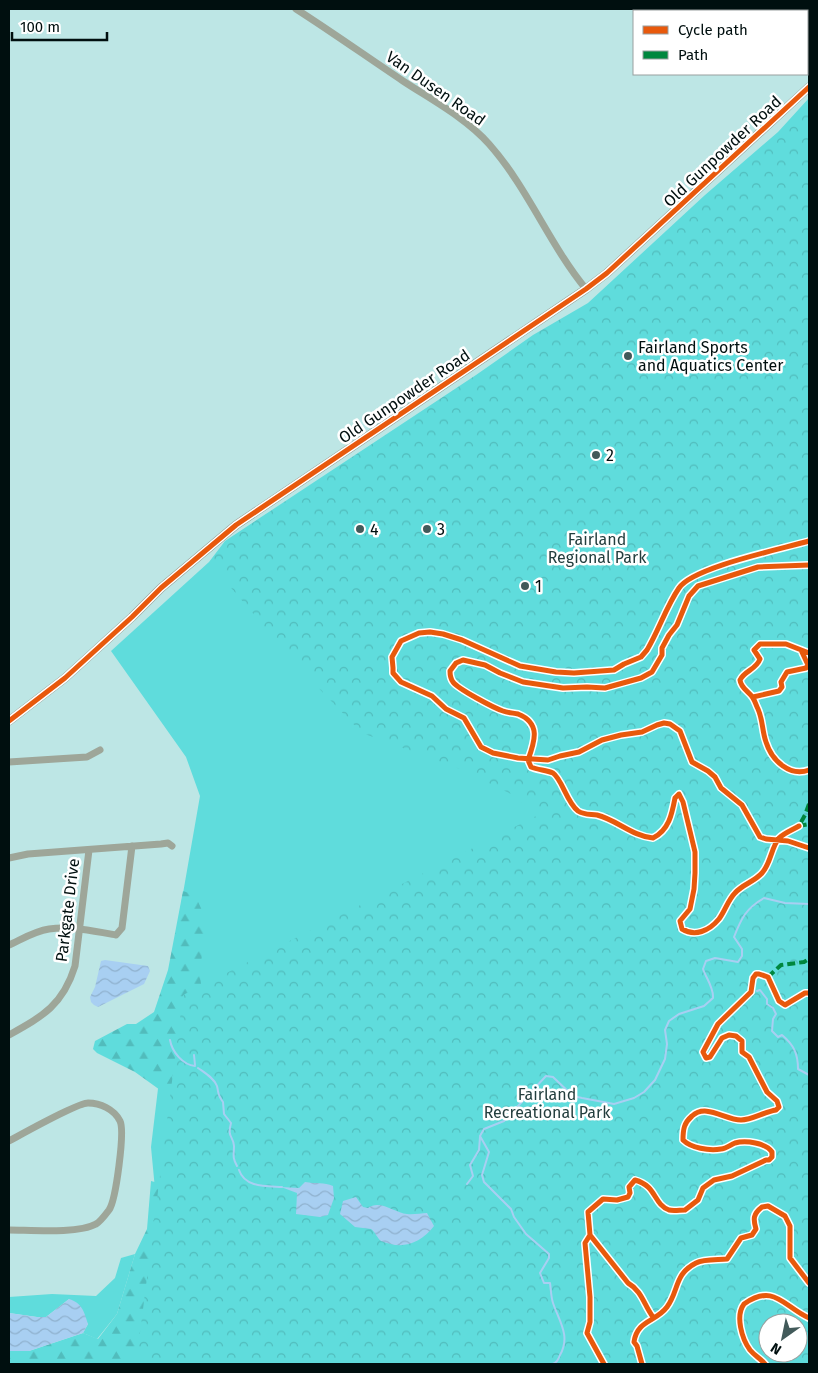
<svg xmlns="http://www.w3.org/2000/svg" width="818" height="1373" font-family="'Fira Sans',sans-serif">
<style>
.green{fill:#5fdcdc}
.forest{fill:url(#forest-firs)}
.park{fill:url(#park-crowns);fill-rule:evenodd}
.water{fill:url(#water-waves)}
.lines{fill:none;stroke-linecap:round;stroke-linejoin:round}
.stream{stroke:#a8cff2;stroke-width:2}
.minor{stroke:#9ea699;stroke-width:7}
.major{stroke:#94a198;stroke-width:9}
.quiet{stroke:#00873e;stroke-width:4;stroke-dasharray:8 4;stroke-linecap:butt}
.cycleway-casing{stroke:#fff;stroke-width:8}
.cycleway{stroke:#e8590c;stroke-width:5}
.poi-dot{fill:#425a5a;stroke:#fff;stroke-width:2}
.labels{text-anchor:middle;stroke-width:5;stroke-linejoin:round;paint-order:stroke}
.street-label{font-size:16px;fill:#000f0f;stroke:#fff}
.poi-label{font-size:16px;fill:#000f0f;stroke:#fff;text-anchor:start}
.park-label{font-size:16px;fill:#233e3e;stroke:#fff}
</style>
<defs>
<pattern id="forest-firs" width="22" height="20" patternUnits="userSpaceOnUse" patternTransform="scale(1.25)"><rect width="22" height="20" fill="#5fdcdc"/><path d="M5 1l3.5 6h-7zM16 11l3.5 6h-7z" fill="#51bcbc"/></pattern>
<pattern id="park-crowns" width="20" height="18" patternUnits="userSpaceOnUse" patternTransform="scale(1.25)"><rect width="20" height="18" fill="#5fdcdc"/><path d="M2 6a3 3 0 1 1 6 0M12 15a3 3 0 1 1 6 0" fill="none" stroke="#51bcbc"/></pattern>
<pattern id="water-waves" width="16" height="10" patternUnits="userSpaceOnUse" patternTransform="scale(1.25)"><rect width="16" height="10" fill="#a8cff2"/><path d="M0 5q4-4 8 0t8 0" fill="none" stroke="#8fb1ce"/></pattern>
</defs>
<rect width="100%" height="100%" fill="#bde6e5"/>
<path class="green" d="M209 562 226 564 585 838 160 1242 151 1147 178 922 200 796 186 757 111 651Z
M135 1254 117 1314 97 1339 83 1333 88 1324 69 1299 46 1317H37L9 1313V1297L52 1294 96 1296 115 1278 121 1258Z"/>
<path class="forest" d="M183 891 195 895 205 917 200 977 205 1010 183 1072 167 1095 135 1072 97 1053 93 1049 95 1041 127 1024H136L154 1012 168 970Z
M151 1181 162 1184 161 1364H9V1351H29L83 1333 98 1339 117 1314 135 1254 147 1229Z"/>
<path class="park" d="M809 98V1364H136L183 995 538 815 511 794 460 769 362 733 303 672 209 562 225 541 476 375 533 335 588 303 705 195 778 132ZM768 1323H798V1353H768Z"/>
<path class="water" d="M105 960 148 966 150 971 144 984 98 1007 94 1005 91 1002 90 997 95 987 101 961Z
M305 1182C316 1184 324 1182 333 1186L334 1198 328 1215 320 1217 296 1214 297 1193 281 1187 299 1188Z
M356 1197 363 1207 368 1208C380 1199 395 1213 407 1214 413 1215 421 1213 427 1213L434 1226C420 1244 402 1250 381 1241 378 1239 375 1232 371 1229L355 1227 340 1214 343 1201Z
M69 1299C82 1303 84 1311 88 1324L83 1333 29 1351H9V1313L37 1317H46Z"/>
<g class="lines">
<path class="stream" d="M757 991 760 990 767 999V1004L773 1008 776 1014 773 1019 772 1031 778 1037 782 1035C794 1045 798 1054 798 1069L809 1075
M170 1040C172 1052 183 1065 195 1066
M194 1055 195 1065
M198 1068C205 1073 214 1078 217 1086 219 1094 217 1094 223 1102L224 1114 231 1123C227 1138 233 1135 234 1146 234 1155 232 1157 237 1166
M239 1170C245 1188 267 1186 282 1187
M467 1184 473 1176 470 1165 479 1150 480 1137
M553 1364C557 1362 558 1360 560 1355 571 1336 559 1321 553 1303 551 1297 551 1290 550 1283H544L540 1273 549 1258V1254L526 1234 514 1217 511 1209 484 1182 482 1175 489 1152 480 1136 484 1129 504 1121 546 1076 553 1077 573 1096 582 1098 614 1104 634 1098 644 1092 655 1080 665 1059 667 1044 665 1030 669 1021 679 1014 704 1006 713 998C714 988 706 978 703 969L706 961 715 958 738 962 742 956V949L734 937C741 919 746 908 764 898L785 903 809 904"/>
<path class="minor" d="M296 9C332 32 367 57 403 81 432 100 466 118 489 144 528 188 549 244 586 289
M9 762 87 757 100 750
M9 858 28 854 161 844 168 843 172 846
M9 945C22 939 35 931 49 929 71 926 95 931 116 935L122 928 132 846
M9 1035C43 1016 63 1005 75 966L89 850
M9 1141C22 1134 77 1103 88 1103 100 1103 114 1109 120 1121 125 1131 116 1200 109 1210 106 1214 100 1222 96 1224 78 1234 30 1230 9 1230"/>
<path class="major" d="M9 721 65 678 132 617 161 588 236 525 586 289 607 273 809 87"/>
<path class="quiet" d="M809 804 805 815 799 826 809 824
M768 977 781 965 804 962 809 959"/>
<defs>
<path id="cycleway" d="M809 541C782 549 693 567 679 588 666 607 659 630 647 650L641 657 624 664 614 670 574 673 556 672 520 666 462 640 443 634 430 632 419 633 401 641 392 657 393 668V673L401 682 432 696 446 709 464 718 481 747 493 753 518 758 548 760 560 756 579 752 602 740 621 735 642 732 657 725 664 723 670 724 680 731 692 762 708 771 715 777 721 788 742 805 760 837 766 839 788 841 809 848
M809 653 786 644H760L754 650 760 659C756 670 745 670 740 680 741 689 749 691 753 698 755 701 756 705 758 709 763 720 762 731 766 742 772 761 790 777 809 770
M753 697 779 691 782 687 781 682 787 672 806 668 808 665 801 650
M9 721 65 678 132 617 161 588 236 525 586 289 607 273 809 87
M799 826C792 830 784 833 779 838 771 848 771 863 762 873 754 882 743 884 735 893 728 900 725 911 719 919 709 931 695 937 682 929L680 921 690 909 694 889 695 873V852L683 802 679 794 675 798C672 814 669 830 653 838 632 836 617 820 597 815 590 814 584 815 578 811 567 803 562 779 553 773 546 770 538 770 531 767L528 760C535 741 541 723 518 714 514 713 508 713 503 711 494 708 458 689 453 682 450 678 450 675 450 671L456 663 463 660 485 665 500 673 523 682 563 688 587 687 605 688 641 678 652 672 662 655V648L669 635 677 625 689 596 698 586 758 567 809 565
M590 1235 585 1243 590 1297V1322L587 1333 604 1364
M653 1317C644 1305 642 1291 628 1283L590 1235 588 1212 603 1199 617 1200 628 1197 630 1193 629 1187 635 1180C657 1186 653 1204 669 1210 673 1211 680 1210 685 1210L698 1200 703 1188 714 1180 732 1176 766 1160H769L772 1157V1152C766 1143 746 1140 735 1143 730 1145 726 1149 721 1149 709 1151 691 1148 683 1140 683 1129 684 1123 692 1116 706 1103 725 1120 741 1120 752 1120 764 1112 776 1110L779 1107 777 1101 767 1092 749 1057 742 1052V1041L736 1036 729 1035 722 1038 710 1057 706 1058 703 1052 718 1024 751 992 753 978 756 974H759L768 977 779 1001 785 1005 805 993H809
M642 1364 637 1346 634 1342C637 1320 656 1322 667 1307 679 1291 674 1274 696 1263 704 1259 718 1260 727 1259L741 1238 752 1235 756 1229C753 1219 753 1214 762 1207L768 1206 785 1216 790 1226V1258L809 1283
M765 1364C761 1359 755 1356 750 1350 742 1339 735 1316 744 1304 774 1283 783 1306 809 1318"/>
</defs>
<use href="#cycleway" class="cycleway-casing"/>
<use href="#cycleway" class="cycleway"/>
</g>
<g class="poi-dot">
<circle cx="628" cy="356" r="5"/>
<circle cx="596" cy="455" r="5"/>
<circle cx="360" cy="529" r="5"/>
<circle cx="427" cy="529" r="5"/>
<circle cx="525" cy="586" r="5"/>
</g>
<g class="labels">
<g class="street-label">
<text transform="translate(436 88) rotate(35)" y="6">Van Dusen Road</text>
<text transform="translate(722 151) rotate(-43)" y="6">Old Gunpowder Road</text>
<text transform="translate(404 396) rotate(-34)" y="6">Old Gunpowder Road</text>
<text transform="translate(67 910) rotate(-83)" y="6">Parkgate Drive</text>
</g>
<g class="poi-label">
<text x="638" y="353">Fairland Sports<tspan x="638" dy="18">and Aquatics Center</tspan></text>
<text x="606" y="461">2</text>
<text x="370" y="535">4</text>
<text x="437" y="535">3</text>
<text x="535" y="592">1</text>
</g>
<g class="park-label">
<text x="597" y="545">Fairland<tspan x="597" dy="18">Regional Park</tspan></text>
<text x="547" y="1100">Fairland<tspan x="547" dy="18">Recreational Park</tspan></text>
</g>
</g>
<rect width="818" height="1373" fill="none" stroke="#000f0f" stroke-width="20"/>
<rect x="633" y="10" width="175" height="65" fill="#ffffff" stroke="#999f9f"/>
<rect x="643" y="26" width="25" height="8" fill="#e8590c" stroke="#999f9f"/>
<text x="678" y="35" font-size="15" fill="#000f0f">Cycle path</text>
<rect x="643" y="51" width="25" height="8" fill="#00873e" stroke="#999f9f"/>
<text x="678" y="60" font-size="15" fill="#000f0f">Path</text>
<g transform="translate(783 1338) rotate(213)"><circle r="24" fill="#ffffff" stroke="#999f9f"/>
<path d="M0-4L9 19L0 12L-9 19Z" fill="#425a5a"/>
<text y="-8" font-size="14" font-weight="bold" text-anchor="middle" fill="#000f0f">N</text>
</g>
<path d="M12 32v8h95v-8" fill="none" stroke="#000f0f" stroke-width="2.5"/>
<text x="20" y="32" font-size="15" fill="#000f0f" stroke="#ffffff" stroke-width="4" paint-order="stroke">100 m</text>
</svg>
